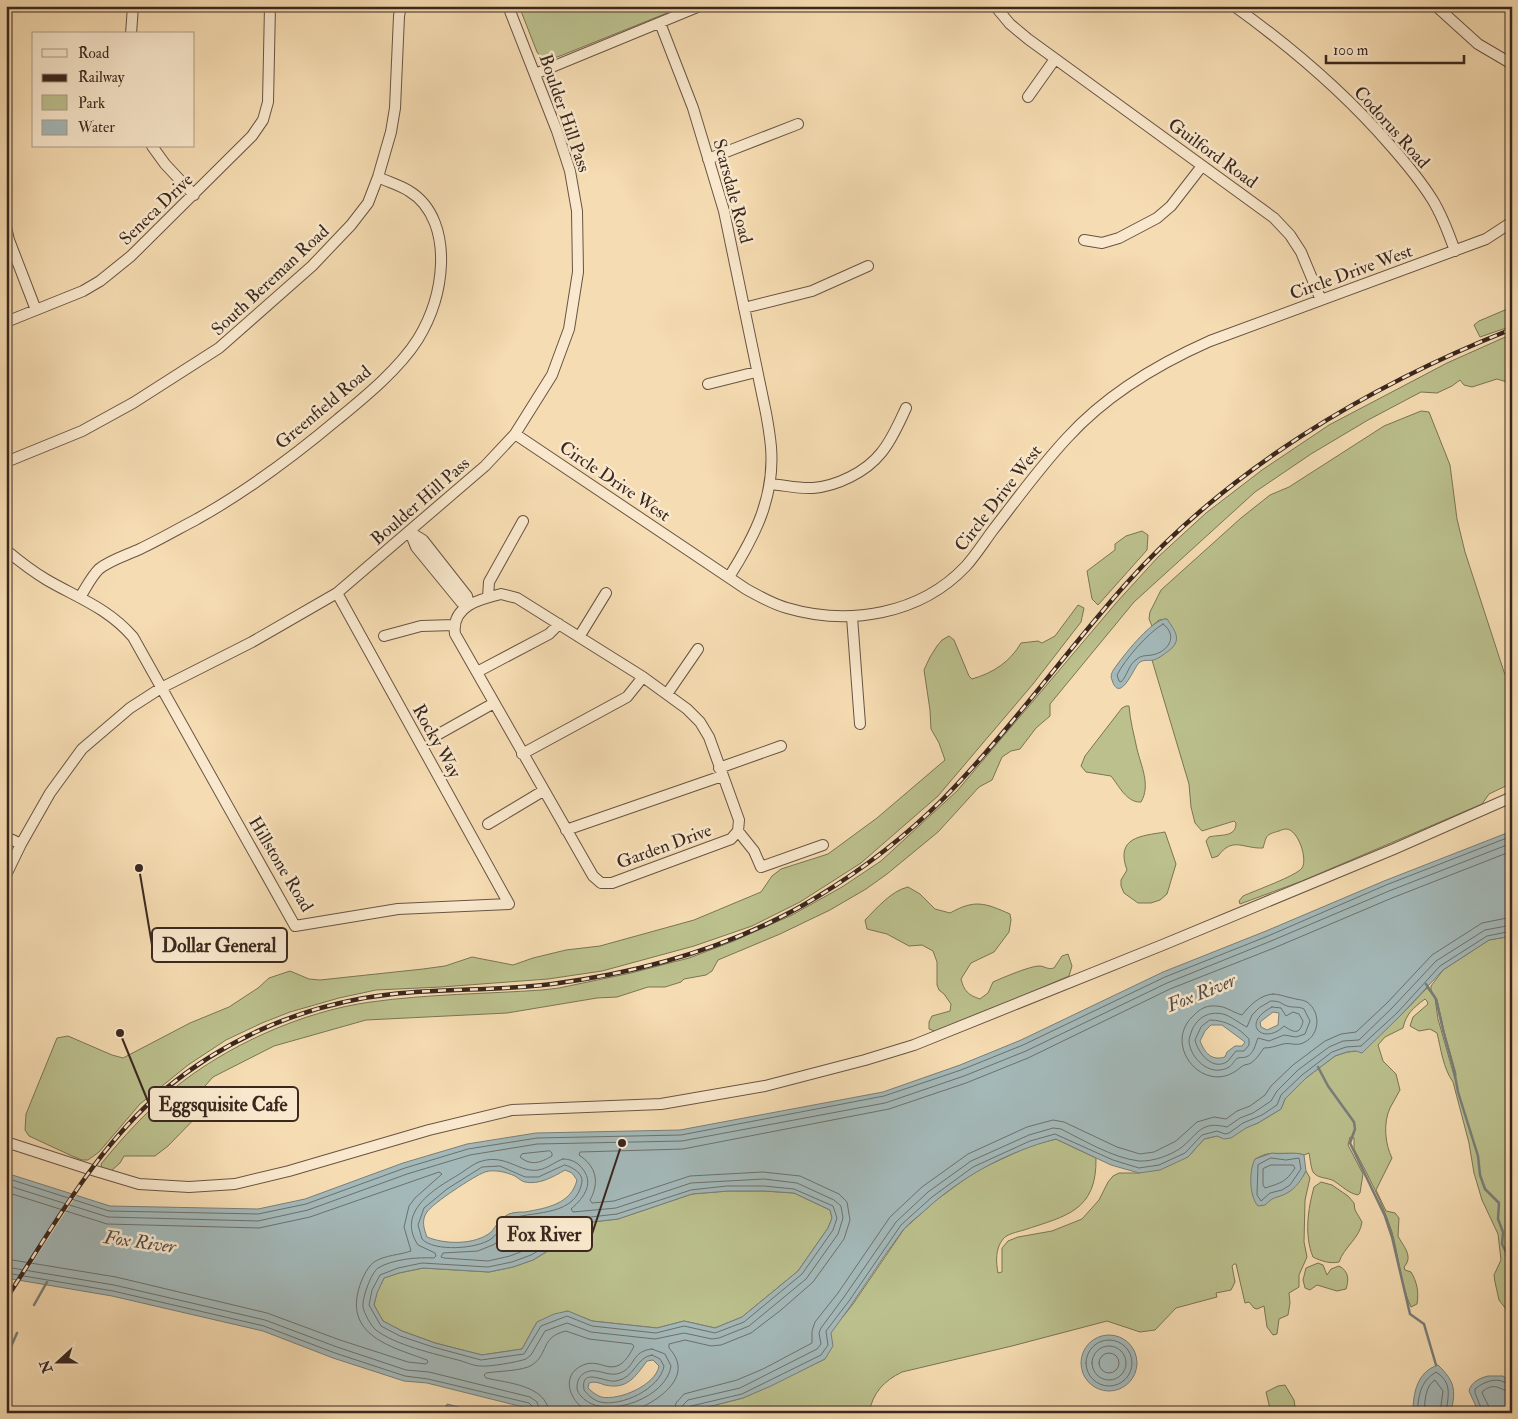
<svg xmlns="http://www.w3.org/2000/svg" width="1518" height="1419" font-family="'IM FELL Double Pica',serif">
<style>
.green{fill:#bbc08d;stroke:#7a7456}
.water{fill:#a3b8b8;stroke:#797e7a;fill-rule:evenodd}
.pier{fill:#f6dcb2}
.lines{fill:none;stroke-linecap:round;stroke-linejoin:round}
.shore{stroke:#6e706b;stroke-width:1}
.stream{stroke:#797e7a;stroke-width:2.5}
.minor-casing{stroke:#695443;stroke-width:12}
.minor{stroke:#f9e8cd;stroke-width:10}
.rail-casing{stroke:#3a271e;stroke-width:4.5}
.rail{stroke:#f9e8cd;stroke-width:2.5;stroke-dasharray:8;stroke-linecap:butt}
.labels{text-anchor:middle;stroke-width:5;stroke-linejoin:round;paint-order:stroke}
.street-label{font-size:18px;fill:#3a271e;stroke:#f9e8cd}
.water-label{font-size:19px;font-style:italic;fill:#544b44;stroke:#f9e8cd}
.leader{fill:none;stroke:#3a271e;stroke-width:2}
.callout-dot{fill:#3a271e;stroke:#f9e8cd;stroke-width:2}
.callout{fill:#f9e8cd;stroke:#3a271e;stroke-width:2}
.callout-label{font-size:19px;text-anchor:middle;font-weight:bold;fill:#3a271e}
</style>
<rect width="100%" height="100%" fill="#f6dcb2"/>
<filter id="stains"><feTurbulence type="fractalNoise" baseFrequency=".004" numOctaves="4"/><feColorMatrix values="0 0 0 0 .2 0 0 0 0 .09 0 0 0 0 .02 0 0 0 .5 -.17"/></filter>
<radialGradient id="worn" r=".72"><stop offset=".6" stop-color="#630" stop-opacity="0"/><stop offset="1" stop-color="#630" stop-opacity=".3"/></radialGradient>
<path class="green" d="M519 6H682V7L560 56C551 59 543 61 537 52Z
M1512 307V326L1480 337 1474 325 1479 321Z
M1512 334V387L1507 382 1497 379 1472 387 1464 385 1460 380 1452 386 1437 393 1421 392 1368 420 1311 454 1255 492 1134 602 1050 704V716L1036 728 1020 749 1011 751 1002 757 992 780 979 787 938 832 887 874 866 889 830 910 780 934 718 960 712 971 706 975 684 979 681 982 665 987H648L617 997 597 998 507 1013 366 1020 274 1046 213 1077 205 1086 204 1109 168 1146 155 1156H124L120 1163 111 1171 102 1168 101 1164C123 1137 146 1112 172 1090 225 1046 303 1011 371 1002 428 994 485 994 542 990L559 988 631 973 689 958 734 941 792 915 842 887 881 861 957 791 1116 603 1158 557 1206 513 1262 470 1329 425 1447 363Z
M1421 411 1429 412 1450 465 1457 519 1465 552 1504 672 1505 674 1512 673V783L1489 794 1482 804 1302 881 1240 904 1239 901 1243 896C1254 891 1296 876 1302 868 1308 859 1298 829 1286 829 1284 829 1281 830 1279 831 1265 835 1267 835 1263 848 1243 849 1233 836 1218 856L1212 858 1206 841 1209 837C1220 834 1236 838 1236 823L1234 821 1202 831 1195 823 1191 807 1189 784 1152 660 1160 657 1176 636 1167 619 1159 620 1152 626 1149 619 1150 612 1161 590 1241 518 1270 495 1289 487 1384 426Z
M1142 531 1148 535 1147 550 1098 605 1092 599 1087 571 1115 550V544L1126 536Z
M1078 605 1084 608 1081 622 1033 684 938 796 861 863 800 902 752 926 694 946 602 971 548 979 441 987 376 990 339 998 290 1012 262 1023 226 1040 188 1065 140 1104 99 1152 88 1160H82L72 1156 29 1136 25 1130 26 1114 57 1038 68 1036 112 1055 123 1058 190 1023 229 1007 258 988 269 978 290 971 309 979 320 980 423 969 445 966 472 957 513 965 533 958 566 950 600 946 694 920 761 892 772 876 781 869 828 854 877 818 945 760 939 743 931 729 930 710 924 670 930 657 937 646 942 640 949 636 954 640 969 676 972 679C993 673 1010 662 1021 643L1038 641 1042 643 1055 636Z
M1126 706H1129C1130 720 1134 735 1137 749 1141 766 1151 785 1141 802 1127 803 1119 786 1111 776L1086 772 1081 766 1085 756 1122 708Z
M1165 832 1176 864 1167 894 1160 900 1151 903H1138L1124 893 1121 886V880L1127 870C1115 837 1141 836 1165 832Z
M908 887 920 894 935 909 950 913C975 899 985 903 1010 914L1011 920 1009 932 994 952 971 963 961 979C964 991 968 995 980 999L988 993 993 982C1002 978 1030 966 1039 966 1045 966 1047 970 1054 968L1062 956 1068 954 1072 966 1069 976 937 1032 929 1029V1022L932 1016 950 1011 951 1004 944 994 939 990 937 985V962L933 951 922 945 909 946 887 934 867 929 865 920C877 908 891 891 908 887Z
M1512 936V1332L1506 1309 1499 1300 1495 1282 1494 1275 1501 1260 1498 1234 1482 1200 1474 1173 1469 1143 1453 1082C1443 1068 1441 1049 1437 1033L1430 1029 1419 1031 1410 1026 1413 1017 1428 1004 1427 1001 1425 999C1413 1008 1406 1014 1403 1028L1385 1037 1378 1045 1383 1061 1396 1074 1400 1090C1397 1096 1393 1102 1390 1108 1383 1123 1385 1144 1392 1158L1376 1190 1386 1211 1395 1213 1399 1218 1398 1236C1403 1246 1414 1256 1404 1267L1405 1270 1411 1272C1417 1282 1419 1292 1417 1304L1411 1307C1400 1284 1399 1257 1392 1232 1383 1204 1368 1175 1354 1149V1138L1350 1137 1348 1145 1363 1174 1360 1193 1358 1195C1348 1193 1342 1186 1334 1181 1327 1177 1318 1179 1313 1172 1311 1168 1310 1158 1309 1153L1304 1155C1300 1153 1271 1153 1267 1154 1263 1155 1259 1157 1255 1159L1252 1170 1253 1196 1262 1206 1273 1197 1284 1194 1306 1171 1310 1178 1305 1200 1304 1242 1307 1257 1299 1275V1287L1289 1293 1290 1303 1288 1315 1279 1319 1277 1334 1273 1335 1267 1327 1264 1306 1257 1309 1254 1308 1249 1302 1245 1303 1236 1264H1234L1232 1266 1235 1282 1231 1290 1216 1293 1217 1297 1176 1308 1155 1330 1140 1332 1107 1321 1012 1346 902 1372C884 1381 873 1392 869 1413H683L743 1398 825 1359 830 1333 853 1304 904 1229 935 1201 976 1171 1032 1145 1056 1139 1096 1158C1097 1211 1066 1216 1024 1230 1017 1232 1007 1234 1003 1239 995 1249 996 1262 998 1273L1002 1272V1248L1008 1241 1018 1237 1052 1231 1082 1219 1099 1200 1108 1182 1113 1176 1119 1173H1139L1188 1157 1204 1139 1217 1136 1220 1137 1258 1123 1281 1109 1285 1099 1306 1078 1335 1056 1347 1052 1356 1051 1400 1016 1427 988 1435 998 1438 1019 1455 1079 1456 1074 1445 1035 1437 1000 1431 991V986L1443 970 1489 940Z
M1321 1182 1332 1185 1348 1196 1354 1203 1355 1210 1362 1222C1360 1238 1344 1247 1339 1262 1330 1264 1321 1261 1313 1257 1304 1235 1308 1209 1314 1187Z
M728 1191H764L794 1193 830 1210 832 1218 828 1228 798 1271 742 1317 715 1328 684 1321 657 1328 592 1321 567 1311 537 1322 522 1349 482 1355 435 1343 402 1331 383 1321 374 1305 377 1292 384 1278 399 1273 423 1268 489 1272 513 1267 533 1260 551 1249 566 1225 618 1219 692 1194Z
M1318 1263 1323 1265 1327 1275 1331 1269 1339 1266C1349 1271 1349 1280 1346 1289L1337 1291 1317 1285 1310 1290 1305 1288 1303 1280 1306 1268Z
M1285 1385 1294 1400 1296 1413H1271L1266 1392 1278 1386Z"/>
<path class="water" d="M1164 619H1167C1176 632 1183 641 1167 652 1163 655 1159 658 1154 660 1148 661 1143 659 1139 663 1134 667 1120 705 1112 680 1110 676 1112 672 1114 669 1124 655 1148 624 1164 619Z
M1512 831V936L1489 940 1443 970 1400 1016 1362 1053 1356 1051 1347 1052 1335 1056 1306 1078 1285 1099 1281 1109 1258 1123 1246 1128 1231 1138 1224 1139 1217 1136 1204 1139 1188 1157 1160 1170 1139 1173 1111 1165 1056 1139C1006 1152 961 1177 923 1212 916 1218 909 1223 903 1230 878 1263 856 1300 831 1333L833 1346 825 1359 771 1386 743 1398 684 1413H531L527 1408 427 1383 404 1381 333 1358 263 1331 112 1296 6 1278V1173L110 1206 258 1209 305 1199 403 1163 467 1144 536 1133 680 1130 883 1092 960 1065 1021 1040 1163 972 1266 931 1384 881ZM1273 1012 1279 1013 1278 1025 1267 1030 1261 1027 1260 1022ZM1211 1025H1222L1245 1042 1242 1046H1235L1227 1052 1225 1057C1211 1061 1205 1053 1200 1041L1205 1031ZM565 1170 572 1173 577 1180C571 1204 547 1208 525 1212 520 1212 514 1212 509 1214 496 1220 496 1230 487 1235 470 1245 444 1244 427 1237 424 1229 421 1220 427 1212 433 1203 474 1176 485 1172 494 1169 506 1172 515 1176 518 1178 521 1181 525 1182 539 1185 553 1177 565 1170ZM728 1191H764L794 1193 830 1210 832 1218 828 1228 798 1271 742 1317 715 1328 684 1321 657 1328 592 1321 568 1311 554 1314 537 1322 522 1349 482 1355 435 1343 402 1331 383 1321 374 1305 377 1293 384 1278 399 1273 423 1268 489 1272 513 1267 533 1260 551 1249 566 1225 618 1219 692 1194ZM653 1360 659 1366C656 1385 619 1401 601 1397 596 1395 592 1392 588 1388L589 1383C595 1381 599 1383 605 1385 627 1390 635 1377 647 1361Z
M1272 1153C1282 1155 1295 1151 1304 1155L1306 1171C1302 1179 1295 1189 1287 1193 1276 1199 1275 1195 1265 1205L1258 1206C1249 1196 1249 1170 1255 1159Z
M1081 1363a28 28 0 1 1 56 0a28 28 0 1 1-56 0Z
M1438 1365C1455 1382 1456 1389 1451 1413H1413C1413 1393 1417 1372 1438 1365Z
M1488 1376H1503L1512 1383V1413H1479L1469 1391C1471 1382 1480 1378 1488 1376Z
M447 1404 482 1413H444Z"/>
<path class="pier" d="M75 1192 78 1193 19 1283 15 1282Z"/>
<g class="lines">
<path class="shore" d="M1163 624C1179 636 1168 652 1152 655 1146 656 1142 655 1137 659 1128 665 1128 675 1121 682L1119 681 1117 675C1125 659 1148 633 1163 624Z
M1273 994C1280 994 1285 997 1292 998 1297 1000 1302 999 1307 1002 1321 1012 1320 1034 1305 1042 1297 1047 1290 1042 1283 1044 1276 1046 1271 1048 1264 1048 1260 1053 1257 1059 1251 1063 1248 1065 1244 1064 1241 1067 1206 1099 1161 1046 1193 1016 1198 1011 1203 1007 1210 1006 1226 1005 1229 1011 1242 1015 1250 1005 1260 995 1273 994Z
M1271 1001C1280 1001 1280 1003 1287 1006 1293 1008 1298 1006 1304 1009L1310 1021 1305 1034 1296 1037 1284 1035 1269 1041 1258 1038C1255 1045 1254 1054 1246 1057 1244 1058 1241 1057 1238 1058 1232 1061 1234 1068 1220 1070 1205 1072 1190 1056 1189 1041 1189 1037 1191 1034 1192 1030 1198 1017 1209 1011 1223 1014 1231 1016 1240 1024 1247 1027L1252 1015 1259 1008Z
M1272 1007 1281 1008 1286 1016 1293 1012 1299 1014 1303 1021C1300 1036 1293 1032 1284 1026 1264 1046 1239 1024 1272 1007Z
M1210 1020C1226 1020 1239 1028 1249 1039V1045L1244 1051H1236C1233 1054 1231 1058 1228 1061 1213 1072 1198 1053 1195 1040L1201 1027Z
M550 1151 552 1153V1156C540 1163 531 1166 520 1157L522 1154Z
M1271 1158 1286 1160 1299 1158 1301 1169 1290 1185 1282 1190 1270 1193 1261 1201 1257 1195 1258 1165Z
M563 1159C569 1159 576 1161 581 1167 595 1182 585 1197 571 1209L573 1212 616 1208 691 1183 764 1179 797 1183 834 1200 841 1206 843 1218 838 1234 806 1279 749 1326 719 1338 712 1339 684 1333 655 1339 591 1332 567 1323 545 1331 531 1355 526 1359C518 1362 489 1367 481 1366 473 1366 466 1362 458 1360 435 1354 395 1345 376 1330 371 1326 364 1313 363 1307 362 1298 371 1273 378 1268 393 1259 418 1257 434 1258L436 1256 435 1253 418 1245C396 1212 434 1189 458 1175 466 1170 474 1163 482 1161 506 1154 520 1173 538 1170 547 1169 554 1162 563 1159Z
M565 1165C572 1167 583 1173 582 1182 576 1216 536 1211 513 1218 501 1222 500 1233 491 1239 477 1249 434 1252 422 1239L418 1225 424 1208 447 1189 482 1167 500 1166 525 1177H538Z
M1271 1165H1293L1295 1168C1286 1182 1281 1183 1265 1188L1263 1185V1169Z
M6 1178 109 1211 258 1214 306 1204 405 1168 468 1149 537 1138 681 1135 884 1096 961 1070 1023 1045 1165 977 1268 936 1386 885 1512 836
M6 1185 108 1217 258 1221 308 1210 407 1174 470 1155 537 1144 682 1141 885 1103 964 1076 1026 1051 1167 983 1271 941 1389 891 1512 843
M727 1186H764L794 1189 833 1206 837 1218 833 1230 802 1274 744 1322 715 1333 684 1326 656 1333 592 1326 567 1316 541 1326 524 1354 481 1360 433 1347 400 1336 381 1326 369 1305 372 1290 380 1275 398 1268 422 1263 488 1267 512 1262 531 1255 547 1246 564 1220 617 1214 691 1190Z
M6 1192 107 1224 259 1228 310 1217 439 1172 442 1174 415 1198 409 1206 404 1227 411 1251C400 1255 385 1255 374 1262 366 1268 360 1283 358 1292 347 1337 395 1348 427 1360L428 1362 426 1364 408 1362 340 1340 267 1313 116 1277 6 1259
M553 1217 555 1221 542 1241 528 1249 510 1256 488 1261 444 1258 441 1257 443 1253 478 1251 495 1244 507 1228 514 1224Z
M537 1228 540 1231C534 1241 514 1249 504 1248V1245L513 1234Z
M6 1267 114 1285 265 1320 337 1347 406 1370 429 1372 530 1397 537 1402 541 1413
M6 1273 113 1291 264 1326 335 1353 405 1376 428 1379 529 1403 534 1408 535 1413
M1086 1363a23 23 0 1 1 46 0a23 23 0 1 1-46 0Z
M1092 1363a17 17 0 1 1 34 0a17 17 0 1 1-34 0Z
M652 1349 665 1354 671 1366C667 1397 609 1419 585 1400 581 1396 577 1393 577 1387 577 1382 579 1377 583 1374 595 1365 607 1378 620 1373 636 1367 631 1351 652 1349Z
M1099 1363a10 10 0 1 1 20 0a10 10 0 1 1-20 0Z
M652 1355 660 1359 664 1366C660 1389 621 1407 600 1402 593 1400 588 1395 584 1390 580 1366 605 1383 616 1381 635 1378 636 1357 652 1355Z
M549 1413C547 1385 507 1383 486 1378L484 1375 486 1373C498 1371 523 1371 532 1365 549 1354 540 1337 566 1331L589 1339 632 1344 634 1346C631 1353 624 1364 617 1366 606 1370 597 1359 583 1365 558 1376 571 1405 591 1413
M628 1413C654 1404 697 1378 669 1348V1344L685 1340 711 1346 721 1345 751 1333 781 1310 813 1282 844 1239 850 1220 847 1202 839 1194 800 1176 763 1172 690 1176 614 1201 592 1203 590 1200C600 1182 596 1166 579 1155L580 1152 683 1149 889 1109 966 1083 1028 1058 1170 989 1274 948 1392 898 1512 851
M674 1413 676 1403 684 1394 737 1380 763 1369 812 1343V1331L815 1322 838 1293 890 1217 922 1187 968 1154 1027 1127 1053 1120 1064 1122 1117 1147 1140 1154 1154 1152 1176 1141 1197 1122 1214 1117 1226 1119 1237 1111 1250 1106 1265 1095 1271 1086 1293 1065 1325 1041 1341 1034 1356 1032 1387 1003 1432 955 1482 923 1512 917
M681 1413 683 1405 688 1400 740 1388 817 1349 821 1344 819 1333 821 1328 844 1297 896 1222 928 1192 971 1161 1029 1135 1053 1128 1061 1129C1083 1140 1113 1158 1139 1161 1152 1162 1172 1155 1182 1147 1200 1132 1201 1121 1227 1127L1240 1118 1253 1113 1271 1101 1277 1091 1298 1070 1329 1047 1343 1041 1359 1040 1392 1008 1436 961 1485 930 1512 925
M687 1413 688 1409 691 1406 742 1394 821 1355 828 1345 826 1331 849 1301 901 1225 932 1197 973 1167 1030 1141 1055 1134 1113 1160 1139 1168 1159 1165 1185 1153 1202 1135 1217 1131 1225 1134 1229 1133 1243 1123 1262 1115 1277 1105 1281 1095 1302 1075 1332 1052 1346 1047 1361 1046 1397 1013 1440 966 1487 936 1512 931
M1417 1413C1419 1394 1420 1382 1436 1372 1453 1383 1448 1396 1446 1413
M1424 1413C1425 1401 1425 1386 1435 1380L1443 1391 1440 1413
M1483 1413 1475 1393V1389C1482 1383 1495 1377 1504 1382 1507 1384 1509 1385 1512 1386
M1490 1413 1489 1407 1482 1393 1483 1391C1497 1381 1499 1391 1512 1392"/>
<path class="stream" d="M1426 984 1436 999 1443 1030 1454 1070 1458 1092 1478 1156 1480 1175 1485 1189 1499 1203 1498 1219 1503 1232 1502 1244 1508 1256 1512 1294
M1318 1067 1328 1086 1354 1122 1355 1129 1350 1143 1385 1216 1392 1237 1410 1314 1424 1324 1436 1365
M34 1305 47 1282
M6 1358 17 1333"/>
<defs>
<path id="minor" d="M995 6 1010 24 1028 39 1274 218 1290 235 1301 252 1321 300
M1234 6C1291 47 1344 92 1390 145 1405 162 1420 180 1432 199 1442 215 1449 234 1455 251
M1436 6 1478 44 1512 64
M660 23 693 108 724 211 766 413C768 424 770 436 771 447 775 497 755 536 729 577
M131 34 133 6
M535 74 700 6
M1028 97 1055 59
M152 146 165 164 194 195
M708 159 798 124
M6 227 9 240 36 310
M1084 240 1102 243 1119 238 1157 218 1171 206 1202 166
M744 308 812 291 868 266
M6 322 83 291 100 281 131 256 252 136 263 120 268 102 270 6
M708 384 756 372
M515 434 746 589C759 596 772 604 787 608 848 626 920 615 966 566 976 555 984 542 993 530 1017 499 1040 467 1067 438 1106 395 1158 364 1210 341L1486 239 1512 222
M6 462 82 431 133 403 219 348 312 266 351 225 368 203 378 177 391 132 395 108 399 16 401 6
M770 484C784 485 799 489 813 488 837 486 866 472 881 453 892 440 899 423 906 408
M410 532 416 547 461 602 469 605
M410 532 423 540 467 596 469 605
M6 550C19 561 32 571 47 580 78 598 108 608 133 637L295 926 398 909 509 904 337 593
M501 594 517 598 643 677 687 709 700 722 709 737 739 820 738 831 731 839 612 883H601L593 876 455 634C451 606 480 599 501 594Z
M80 597C86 588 91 577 99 569 110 560 127 555 140 549 159 540 178 529 197 519 247 491 294 456 338 419 366 396 399 369 418 339 432 316 440 290 441 264 442 236 434 206 409 191 400 185 388 182 378 177
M488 597 489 582 523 521
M852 617 860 724
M384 636 421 626 454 625
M579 637 606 593
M477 672 549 634 559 624
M667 694 698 649
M437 735 494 703
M522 754 627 697 643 677
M719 768 781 746
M488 824 543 791
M566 830 722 776
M738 831 754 851 761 867 823 845
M6 837 21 844
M6 875 21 844 50 793 82 749 130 708 161 688 252 642 337 593 485 466 515 434 552 375 569 329 578 272 577 211 570 171 557 131 508 6
M6 1142 89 1169 139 1184 189 1187 235 1184 289 1171 429 1130 512 1110 661 1104 765 1086 865 1060 914 1045 1165 944 1394 849 1512 797"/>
</defs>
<use href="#minor" class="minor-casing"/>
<use href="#minor" class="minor"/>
<defs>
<path id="rail" d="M6 1299C54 1226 96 1147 164 1090 229 1036 309 1003 393 994 446 988 500 991 552 984 644 972 738 945 817 897 863 869 905 837 943 799 1008 733 1063 655 1125 585 1228 469 1368 386 1512 329"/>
</defs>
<use href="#rail" class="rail-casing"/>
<use href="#rail" class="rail"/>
</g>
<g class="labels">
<g class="street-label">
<text transform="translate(565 113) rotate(71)" y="6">Boulder Hill Pass</text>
<text transform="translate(1392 127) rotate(48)" y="6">Codorus Road</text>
<text transform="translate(1213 153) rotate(36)" y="6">Guilford Road</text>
<text transform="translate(733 191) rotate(75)" y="6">Scarsdale Road</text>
<text transform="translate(156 209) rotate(-44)" y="6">Seneca Drive</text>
<text transform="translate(1351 272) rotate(-20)" y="6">Circle Drive West</text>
<text transform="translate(270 280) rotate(-43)" y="6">South Bereman Road</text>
<text transform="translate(323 407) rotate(-40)" y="6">Greenfield Road</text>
<text transform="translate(615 481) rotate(34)" y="6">Circle Drive West</text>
<text transform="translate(998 498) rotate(-52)" y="6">Circle Drive West</text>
<text transform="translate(420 501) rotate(-41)" y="6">Boulder Hill Pass</text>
<text transform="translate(437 741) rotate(61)" y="6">Rocky Way</text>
<text transform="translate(664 846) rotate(-20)" y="6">Garden Drive</text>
<text transform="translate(281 864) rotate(59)" y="6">Hillstone Road</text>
</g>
<g class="water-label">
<text transform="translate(1201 992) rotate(-22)" y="7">Fox River</text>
<text transform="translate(140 1241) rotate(8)" y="7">Fox River</text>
</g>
</g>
<path class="leader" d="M139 868L152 945M120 1033L149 1104M622 1143L592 1234"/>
<g class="callout-dot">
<circle cx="139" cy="868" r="5"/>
<circle cx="120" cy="1033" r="5"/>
<circle cx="622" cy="1143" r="5"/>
</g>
<g class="callout">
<rect x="152" y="928" width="135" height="34" rx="5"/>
<rect x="149" y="1087" width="149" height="34" rx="5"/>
<rect x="497" y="1217" width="95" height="34" rx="5"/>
</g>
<g class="callout-label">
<text x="219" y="952">Dollar General</text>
<text x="223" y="1111">Eggsquisite Cafe</text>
<text x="544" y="1241">Fox River</text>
</g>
<rect width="1518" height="1419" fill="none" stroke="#f6dcb2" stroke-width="25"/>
<rect x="8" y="8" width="1503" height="1404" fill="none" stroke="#3a271e" stroke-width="2.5"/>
<rect x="12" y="12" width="1493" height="1394" fill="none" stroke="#3a271e"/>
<rect x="32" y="32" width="162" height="115" fill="#f9e8cd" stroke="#ad9b87"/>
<rect x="42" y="49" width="25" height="8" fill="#f9e8cd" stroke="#ad9b87"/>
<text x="78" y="58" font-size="15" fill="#3a271e">Road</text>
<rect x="42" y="74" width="25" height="8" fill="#3a271e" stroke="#ad9b87"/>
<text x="78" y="82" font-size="15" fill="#3a271e">Railway</text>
<rect x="42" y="95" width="25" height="15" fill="#bbc08d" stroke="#ad9b87"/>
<text x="78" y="108" font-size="15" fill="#3a271e">Park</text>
<rect x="42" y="120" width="25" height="15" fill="#a3b8b8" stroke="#ad9b87"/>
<text x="78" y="132" font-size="15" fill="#3a271e">Water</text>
<g transform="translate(58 1362) rotate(249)" stroke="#f9e8cd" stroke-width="4" paint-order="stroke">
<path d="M0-4L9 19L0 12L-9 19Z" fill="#3a271e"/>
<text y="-8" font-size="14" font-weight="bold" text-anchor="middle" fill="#3a271e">N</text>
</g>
<path d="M1326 55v8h138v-8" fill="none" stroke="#3a271e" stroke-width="2.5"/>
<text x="1333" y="55" font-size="15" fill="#3a271e" stroke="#f9e8cd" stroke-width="4" paint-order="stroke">100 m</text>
<rect width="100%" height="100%" filter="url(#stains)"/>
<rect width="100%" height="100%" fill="url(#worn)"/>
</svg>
